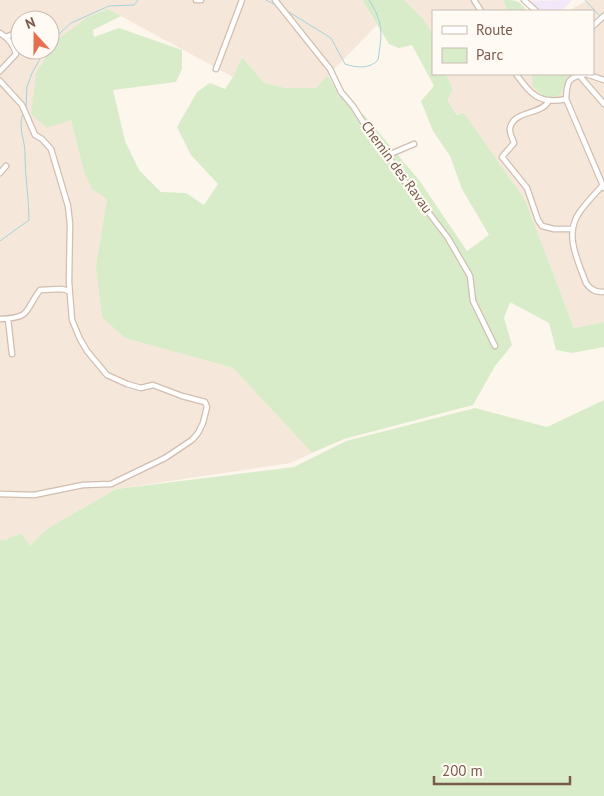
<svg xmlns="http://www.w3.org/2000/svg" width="604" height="796" font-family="'PT Sans',sans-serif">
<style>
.residential{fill:#f5e8da;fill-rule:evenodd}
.education{fill:#f3e8fa}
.green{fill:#d8ecc9}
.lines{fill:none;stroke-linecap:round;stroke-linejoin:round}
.stream{stroke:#a5d3da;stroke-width:1}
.minor-casing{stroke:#d1beb0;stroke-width:7}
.minor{stroke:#fff;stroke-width:4.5}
.labels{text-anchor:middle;stroke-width:4.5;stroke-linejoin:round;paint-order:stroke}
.street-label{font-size:14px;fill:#7a5c4d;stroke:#fffaf3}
</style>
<rect width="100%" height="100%" fill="#fdf6ec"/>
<path class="residential" d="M0 0H362L377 25 316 88H286L264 83 242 57 233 77 108 9 88 17 71 120 84 172 107 199 96 265 125 338 233 368 312 453 291 463 116 489 45 530 30 546 21 533 5 540H0ZM20 20H50V50H20Z
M404 0H503L508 11H433V34L423 19Z
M588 0H604V322L574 328 525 200 464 113 458 115 446 100 453 90 446 74H532V85L561 94 567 78 572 74H593V11H568Z"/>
<path class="education" d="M572 0 561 11H540L526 1Z"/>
<path class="green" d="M362 0H404L423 19 433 34V74H446L453 90 447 100 457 115 464 113 525 200 574 328 604 322V347L572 353 556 350 549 323 510 302 504 318 512 345 495 366 473 405 344 439 312 453 233 368 125 338 102 317 96 265 107 199 92 189 84 172 71 120 47 128 31 114 36 73 57 40 88 17 108 9 121 16 93 30 94 37 119 28 182 50V69L176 82 113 90 125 141 139 170 161 192 186 193 204 205 218 184 191 155 177 127 197 92 210 83 225 89 233 77 242 57 264 83 286 88H316L328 75 338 94 364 115 419 180 467 251 489 235 462 189 450 156 433 131 421 101 434 86 412 45 399 48 389 44Z
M503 0C514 0 521 0 526 11H508Z
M532 74H572L567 78 561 94C547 102 542 96 532 85Z
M604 400V796H0V540H5L21 533 30 546 45 530 116 489 294 467 346 441 475 408 547 427Z"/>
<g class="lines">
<path class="stream" d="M266 0 277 6
M585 0 600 16
M287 11 331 38 345 64C356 68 370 69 378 60 382 34 384 23 369 0
M50 42 71 23 109 6 134 5 138 0
M26 108 27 87 32 73 45 50
M0 241 29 220C29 198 25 177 25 156 26 141 17 128 23 113"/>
<defs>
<path id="minor" d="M196 0H201
M275 0 330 69 341 92 353 106 363 122 388 155 397 171 448 238 470 276 473 301 495 346
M474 0 481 11
M524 0 536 11
M593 26 604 16
M0 33C8 38 14 45 16 54L0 71
M6 37 20 31
M216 69 242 0
M516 74C530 94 540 105 566 99
M586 74C568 77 567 81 566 99L604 188
M586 74 604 80
M579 75 604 104
M0 81 22 105 35 135 42 139 51 149 68 206 70 224 69 282 72 320 80 339 87 351 107 375 127 384 141 388 153 385 182 396 205 402 207 407 203 423 198 433 192 440 165 458 111 484 83 485 34 495 0 494
M548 102C541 115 514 110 510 128 509 133 513 139 514 143L502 157 527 188 538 220 542 226 554 229H573
M388 155 414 144
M0 173 6 166
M602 186C594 195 585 204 579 213 564 235 578 261 586 283 591 290 595 292 604 292
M0 319C32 318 24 311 40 290L62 289 69 291
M8 319 12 354"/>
</defs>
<use href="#minor" class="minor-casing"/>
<use href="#minor" class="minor"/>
</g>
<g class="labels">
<g class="street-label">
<text transform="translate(397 167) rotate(54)" y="5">Chemin des Ravau</text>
</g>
</g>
<rect x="432" y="10" width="162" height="65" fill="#fffaf3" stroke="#cabbb1"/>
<rect x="442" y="26" width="25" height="8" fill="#ffffff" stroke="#cabbb1"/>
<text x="476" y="35" font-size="15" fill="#7a5c4d">Route</text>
<rect x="442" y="48" width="25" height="15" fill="#d8ecc9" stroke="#cabbb1"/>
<text x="476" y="60" font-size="15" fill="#7a5c4d">Parc</text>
<g transform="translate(35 35) rotate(339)"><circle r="24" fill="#fffaf3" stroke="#cabbb1"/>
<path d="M0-4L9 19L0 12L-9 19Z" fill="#e76f51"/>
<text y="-8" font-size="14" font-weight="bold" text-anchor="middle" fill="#7a5c4d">N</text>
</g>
<path d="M434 776v8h136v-8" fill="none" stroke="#7a5c4d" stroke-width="2.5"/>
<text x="442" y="776" font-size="15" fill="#7a5c4d" stroke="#fffaf3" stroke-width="4" paint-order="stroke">200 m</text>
</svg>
